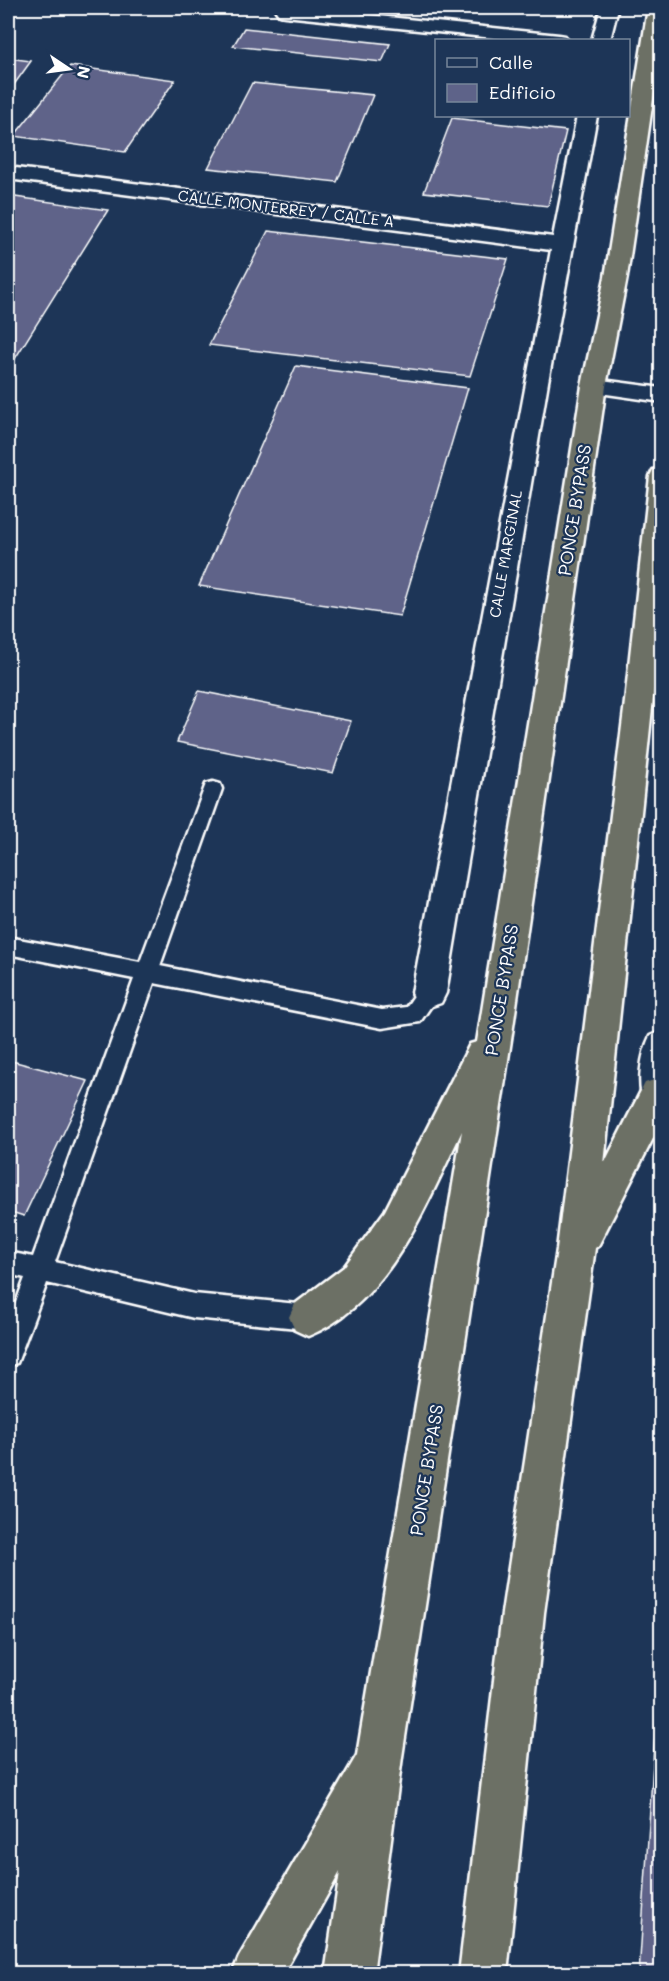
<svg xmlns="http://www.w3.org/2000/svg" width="669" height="1981" font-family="Mali,sans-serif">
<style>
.building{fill:#5e6389;stroke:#fff;stroke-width:1.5}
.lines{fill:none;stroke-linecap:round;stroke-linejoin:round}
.service-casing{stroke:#fff;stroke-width:5}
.minor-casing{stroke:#fff;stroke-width:5}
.trunk-casing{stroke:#fff;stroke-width:5}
.service{fill:#1d3557;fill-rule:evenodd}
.minor{fill:#1d3557;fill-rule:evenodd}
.trunk{fill:#6c7065;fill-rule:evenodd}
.labels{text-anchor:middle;stroke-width:4.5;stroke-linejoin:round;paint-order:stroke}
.far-street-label{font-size:15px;fill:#fff;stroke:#1d3557}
.street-label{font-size:18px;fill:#fff;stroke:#1d3557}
</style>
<rect width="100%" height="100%" fill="#1d3557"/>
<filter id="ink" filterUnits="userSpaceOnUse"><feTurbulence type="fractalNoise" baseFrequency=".0167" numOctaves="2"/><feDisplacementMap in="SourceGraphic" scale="12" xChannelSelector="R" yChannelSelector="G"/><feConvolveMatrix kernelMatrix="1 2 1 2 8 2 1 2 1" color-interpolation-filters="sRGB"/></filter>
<g filter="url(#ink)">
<path class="building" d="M244 28 390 44 382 62 233 46Z
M8 58 31 61 8 93Z
M70 66 175 80 125 152 14 136Z
M252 83 373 95 337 182 208 168Z
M452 118 566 131 548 206 424 192Z
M8 196 108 210 8 370Z
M268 231 508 259 470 376 209 345Z
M296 366 468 388 400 616 199 586Z
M199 691 351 721 333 773 177 742Z
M8 1060 88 1081 24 1216 8 1211Z
M662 1628V1974H639Z"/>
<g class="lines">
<defs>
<path id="service" d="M213 782 220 784 222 789 160 966 382 1010 406 1007C415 996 420 981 436 987L440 993 420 1022 382 1028 154 983 55 1262 194 1294 308 1305 317 1309 320 1317 317 1325 308 1329 194 1318 47 1283 17 1363 8 1366V1324L25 1278 8 1274V1252L33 1257 134 979 8 954V937L140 962 204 789 206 784Z"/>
<path id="minor" d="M279 8H302L559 35 565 36 568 40H513L285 16 279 15 276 11Z
M601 8H618L610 40H592Z
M577 116H597L548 382 446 993 441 1003 429 1007 417 1003 412 993 551 250 8 179V167L553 237Z
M594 379 662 388V402L586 391 582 386 586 381Z
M662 1031V1108L657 1109 645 1105C636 1086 641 1054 650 1036Z"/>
<path id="trunk" d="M648 8H662V38L627 277 606 386 513 1027 402 1757 373 1974H325L340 1872 283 1974H232L239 1957 357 1755 462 1131C426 1204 390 1303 308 1336L295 1330 289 1317 295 1304 344 1267 385 1211 470 1044 477 1042 582 386 605 277Z
M662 468V613L604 1164 645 1083 657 1079 662 1080V1121L598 1246 595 1248 544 1613 507 1974H459L502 1613 557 1249 624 710 650 476 653 470Z"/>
</defs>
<use href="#service" class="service-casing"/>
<use href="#minor" class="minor-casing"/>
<use href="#trunk" class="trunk-casing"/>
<use href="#service" class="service"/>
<use href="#minor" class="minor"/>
<use href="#trunk" class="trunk"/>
</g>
</g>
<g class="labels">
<g class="far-street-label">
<text transform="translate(286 209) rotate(7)" y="5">CALLE MONTERREY / CALLE A</text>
<text transform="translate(506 554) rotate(-80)" y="5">CALLE MARGINAL</text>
</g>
<g class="street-label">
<text transform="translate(575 510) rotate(-81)" y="6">PONCE BYPASS</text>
<text transform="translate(502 990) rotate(-81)" y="6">PONCE BYPASS</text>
<text transform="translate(427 1470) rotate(-81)" y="6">PONCE BYPASS</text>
</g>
</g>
<rect width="669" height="1981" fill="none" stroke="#1d3557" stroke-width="30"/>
<rect x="15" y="15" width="639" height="1951" fill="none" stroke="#fff" stroke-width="2" filter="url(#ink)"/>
<rect x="435" y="39" width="195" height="78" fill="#1d3557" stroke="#77869a" stroke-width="1.5"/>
<rect x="447" y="58" width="30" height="9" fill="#1d3557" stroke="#77869a" stroke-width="1.5"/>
<text x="489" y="69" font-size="18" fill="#ffffff">Calle</text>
<rect x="447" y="84" width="30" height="18" fill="#5e6389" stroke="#77869a" stroke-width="1.5"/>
<text x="489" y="99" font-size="18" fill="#ffffff">Edificio</text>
<g transform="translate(69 69) rotate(103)" stroke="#1d3557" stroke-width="4.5" paint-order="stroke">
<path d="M0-4.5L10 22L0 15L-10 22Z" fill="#ffffff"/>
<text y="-9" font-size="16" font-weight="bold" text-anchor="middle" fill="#ffffff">N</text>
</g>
</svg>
